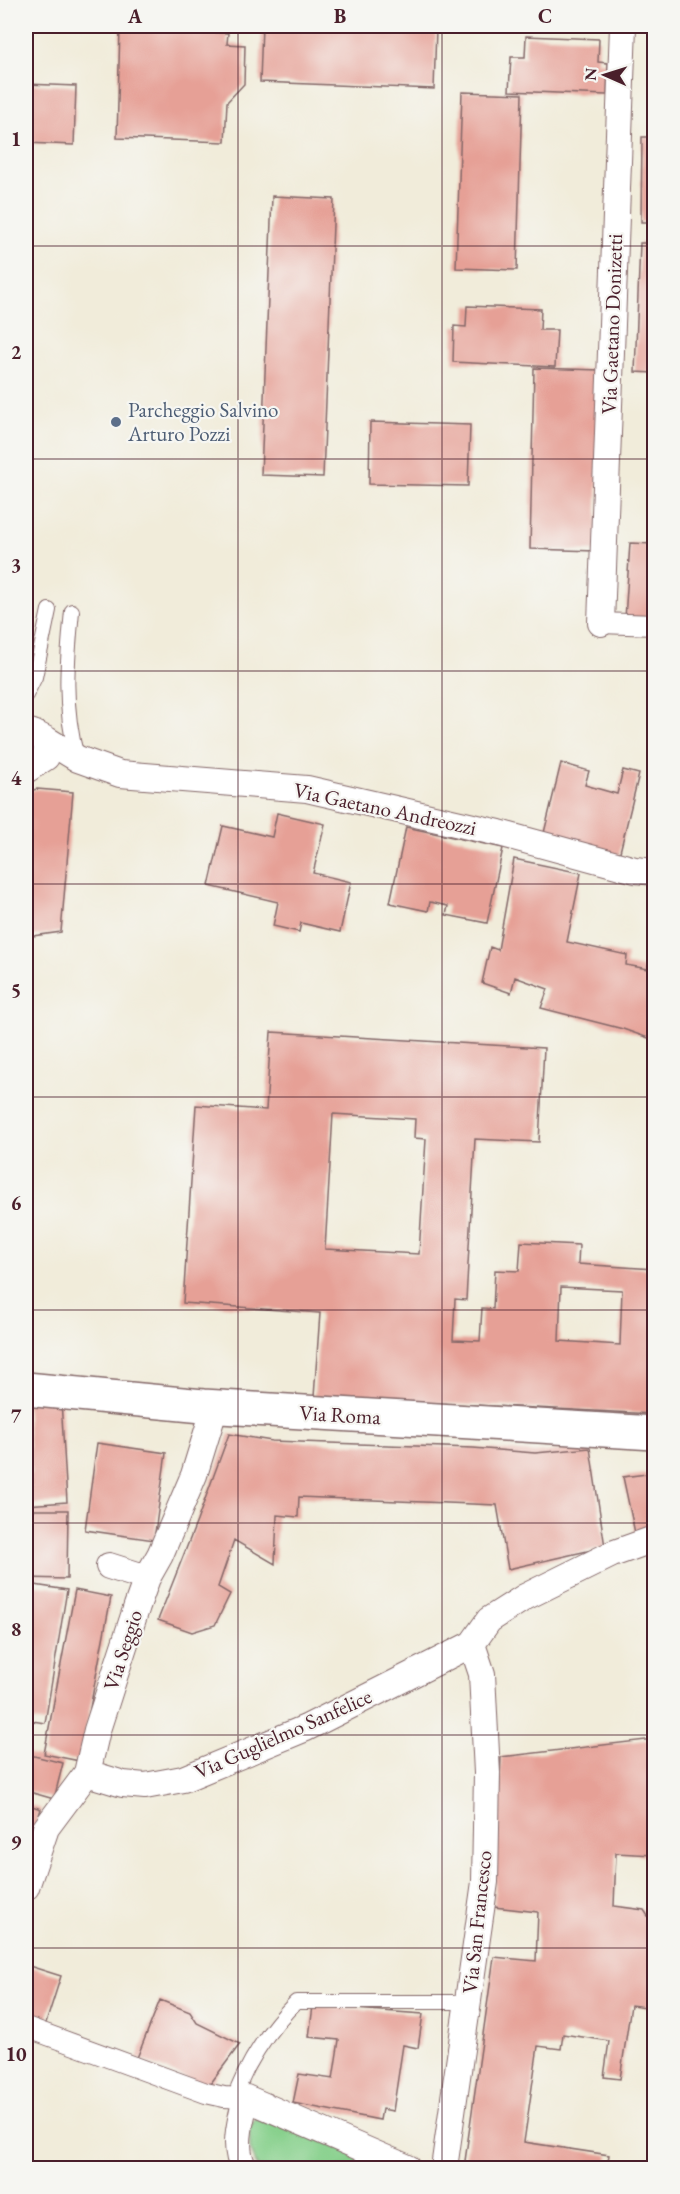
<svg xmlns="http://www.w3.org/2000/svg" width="680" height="2194" font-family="'EB Garamond',serif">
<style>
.green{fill:#87d08c;stroke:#68785c;stroke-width:1.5}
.building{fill:#e6a096;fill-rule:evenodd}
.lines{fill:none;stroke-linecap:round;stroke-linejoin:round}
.service-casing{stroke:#846768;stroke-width:16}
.pedestrian-casing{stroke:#846768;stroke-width:22}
.minor-casing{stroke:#846768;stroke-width:28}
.tertiary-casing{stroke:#846768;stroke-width:36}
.service{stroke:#fff;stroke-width:14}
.pedestrian{stroke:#fff;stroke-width:20}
.minor{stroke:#fff;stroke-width:26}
.tertiary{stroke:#fff;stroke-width:33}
.grid{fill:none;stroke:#4a1f2b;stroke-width:1.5;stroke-opacity:0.55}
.service-dot{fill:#5c6f8a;stroke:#f6f6f2;stroke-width:2}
.labels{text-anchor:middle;stroke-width:4.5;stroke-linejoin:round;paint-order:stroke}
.street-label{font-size:21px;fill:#4a1f2b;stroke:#f6f6f2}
.service-label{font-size:21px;fill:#4e5e75;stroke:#f6f6f2;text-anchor:start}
.neatline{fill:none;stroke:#4a1f2b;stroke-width:2}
.grid-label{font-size:20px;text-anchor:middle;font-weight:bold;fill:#4a1f2b}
</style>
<rect width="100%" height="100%" fill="#f6f6f2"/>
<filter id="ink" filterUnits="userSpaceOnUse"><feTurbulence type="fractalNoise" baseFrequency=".0167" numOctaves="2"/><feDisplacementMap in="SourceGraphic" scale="12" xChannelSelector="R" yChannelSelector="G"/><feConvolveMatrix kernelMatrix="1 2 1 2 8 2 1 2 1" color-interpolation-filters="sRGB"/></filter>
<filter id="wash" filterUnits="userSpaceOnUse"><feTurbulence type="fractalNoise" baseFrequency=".008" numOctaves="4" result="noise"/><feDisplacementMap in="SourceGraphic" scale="24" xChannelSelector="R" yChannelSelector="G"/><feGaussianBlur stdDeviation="1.35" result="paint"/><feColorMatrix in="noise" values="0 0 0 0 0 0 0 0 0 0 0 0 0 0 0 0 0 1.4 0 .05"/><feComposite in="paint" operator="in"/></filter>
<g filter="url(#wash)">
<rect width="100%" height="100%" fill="#f1ecda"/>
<path class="green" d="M259 2116 391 2168H258L250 2149 249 2126Z"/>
<g id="blocks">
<path class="building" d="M262 26H358L436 29 434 89 260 82Z
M120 28 228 33 227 44 245 45 244 84 227 102 225 142 117 138Z
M526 36 599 39 598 62 608 63 607 95 509 91 511 57H525Z
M26 84 76 86 74 145 26 143Z
M462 92 522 94 517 270 456 268Z
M642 137H654V222H641Z
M272 196 334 199 323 477 261 475Z
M640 243H654V373L635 372Z
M467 306 541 309 540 330H557L555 367 453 362 454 326 466 327Z
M534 368 600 370 596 551 530 549Z
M370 422 470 425 468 486 369 484Z
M630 543 654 544V620L625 619Z
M561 763 589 771 585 785 617 794 623 770 639 774 619 856 543 837Z
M37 789 73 792 61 932 26 937V792Z
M277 813 325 824 313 873 351 882 340 932 301 923 299 932 273 926 278 902 209 886 223 826 272 837Z
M406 827 503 848 487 923 446 915 448 906 430 902 428 911 390 903Z
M514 859 581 873 567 942 627 955 626 965 648 969V965L654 967V1040L623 1029 541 1008 548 989 515 977 511 993 482 983 490 947 498 950Z
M271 1032 544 1048 539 1142 475 1139 466 1300 455 1299 453 1340 480 1341 482 1308 493 1309 495 1270 519 1271 521 1242 579 1245 578 1264 654 1269V1414L314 1397 320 1313 183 1303 196 1105 266 1110ZM333 1114 415 1119 414 1138 426 1139 419 1254 325 1249ZM561 1287 622 1290 620 1345 559 1341Z
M61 1400 67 1502 26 1505V1475L31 1474 26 1402Z
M229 1434 272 1441 473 1448 535 1453 590 1448 605 1547 508 1569 497 1505 299 1497 298 1517 277 1515 275 1564 234 1540 218 1587 230 1594 215 1625 192 1632 158 1620 197 1521Z
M97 1443 166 1453 154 1540 85 1530Z
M654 1473V1529L635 1533 623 1477Z
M26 1510H68L67 1579 26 1578Z
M28 1584 67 1590 45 1723 26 1720V1596Z
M75 1590 111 1597 80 1761 44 1754Z
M654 1739V1855L616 1853 614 1906 644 1910 654 1925V2008L631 2005 620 2079 604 2077 609 2041 563 2034 561 2049 538 2046 524 2142 609 2155 607 2168H464L494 1957 536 1961 538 1912 494 1907 501 1757Z
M26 1754 63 1763 54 1799 26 1791Z
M26 1804 41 1809 26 1855Z
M26 1965 61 1976 45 2026 26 2020Z
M160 2000 190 2012 197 2023 240 2044 208 2087 137 2058Z
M313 2006 423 2014 418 2048 403 2045 393 2111 382 2109 380 2120 293 2103 299 2074 333 2079 339 2040 309 2037Z"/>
</g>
</g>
<g filter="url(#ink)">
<use href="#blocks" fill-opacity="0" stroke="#846768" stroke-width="1.5"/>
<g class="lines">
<defs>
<path id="service" d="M72 611C67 662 63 708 77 757
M26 695 35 677 49 610
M246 2098 238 2088C251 2057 272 2026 296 2002H469"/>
<path id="pedestrian" d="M601 623 654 625
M26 2027 206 2093 224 2097 246 2098"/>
<path id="minor" d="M601 623 623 26
M26 731 33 733 47 740 46 757 26 770
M47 740 78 759 120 774 307 789 499 833 635 870 654 872
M109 1566 147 1578
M472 1644 489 1620 525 1597 612 1554 654 1539
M87 1773 123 1784 145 1786 183 1779 306 1728 472 1644 482 1674 487 1773 485 1882 444 2168
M26 1887 46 1828 87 1773 97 1730 137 1606 147 1578 160 1555 194 1475 215 1407
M244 2168C232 2148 241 2119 246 2098L408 2168"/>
<path id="tertiary" d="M26 1389 203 1406 654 1433"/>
</defs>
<use href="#service" class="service-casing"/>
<use href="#pedestrian" class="pedestrian-casing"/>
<use href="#minor" class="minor-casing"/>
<use href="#tertiary" class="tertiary-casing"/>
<use href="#service" class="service"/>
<use href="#pedestrian" class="pedestrian"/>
<use href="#minor" class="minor"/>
<use href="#tertiary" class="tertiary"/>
</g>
</g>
<path class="grid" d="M238 26V2168M442 26V2168M26 246H654M26 459H654M26 671H654M26 884H654M26 1097H654M26 1310H654M26 1523H654M26 1735H654M26 1948H654"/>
<circle class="service-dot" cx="116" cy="422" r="6"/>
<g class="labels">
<g class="street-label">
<text transform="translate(612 324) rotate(-88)" y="7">Via Gaetano Donizetti</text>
<text transform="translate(385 809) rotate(12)" y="7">Via Gaetano Andreozzi</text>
<text transform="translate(340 1415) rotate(3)" y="7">Via Roma</text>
<text transform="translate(123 1650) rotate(-72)" y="7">Via Seggio</text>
<text transform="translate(283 1734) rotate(-24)" y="7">Via Guglielmo Sanfelice</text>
<text transform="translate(477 1922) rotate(-84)" y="7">Via San Francesco</text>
</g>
<g class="service-label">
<text x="128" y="417">Parcheggio Salvino<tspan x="128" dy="24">Arturo Pozzi</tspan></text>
</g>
</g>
<rect width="680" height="2194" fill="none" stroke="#f6f6f2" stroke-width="66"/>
<g transform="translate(605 75) rotate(273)" stroke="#f6f6f2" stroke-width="4.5" paint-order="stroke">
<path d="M0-4.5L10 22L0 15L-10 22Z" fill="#4a1f2b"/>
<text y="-9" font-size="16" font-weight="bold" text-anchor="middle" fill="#4a1f2b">N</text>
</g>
<rect x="33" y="33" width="614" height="2128" class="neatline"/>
<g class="grid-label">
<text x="135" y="23">A</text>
<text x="340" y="23">B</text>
<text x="545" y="23">C</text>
<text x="16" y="146">1</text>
<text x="16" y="359">2</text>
<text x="16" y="572">3</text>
<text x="16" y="785">4</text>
<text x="16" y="997">5</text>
<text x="16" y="1210">6</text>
<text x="16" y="1423">7</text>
<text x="16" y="1636">8</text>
<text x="16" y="1849">9</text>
<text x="16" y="2061">10</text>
</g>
</svg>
